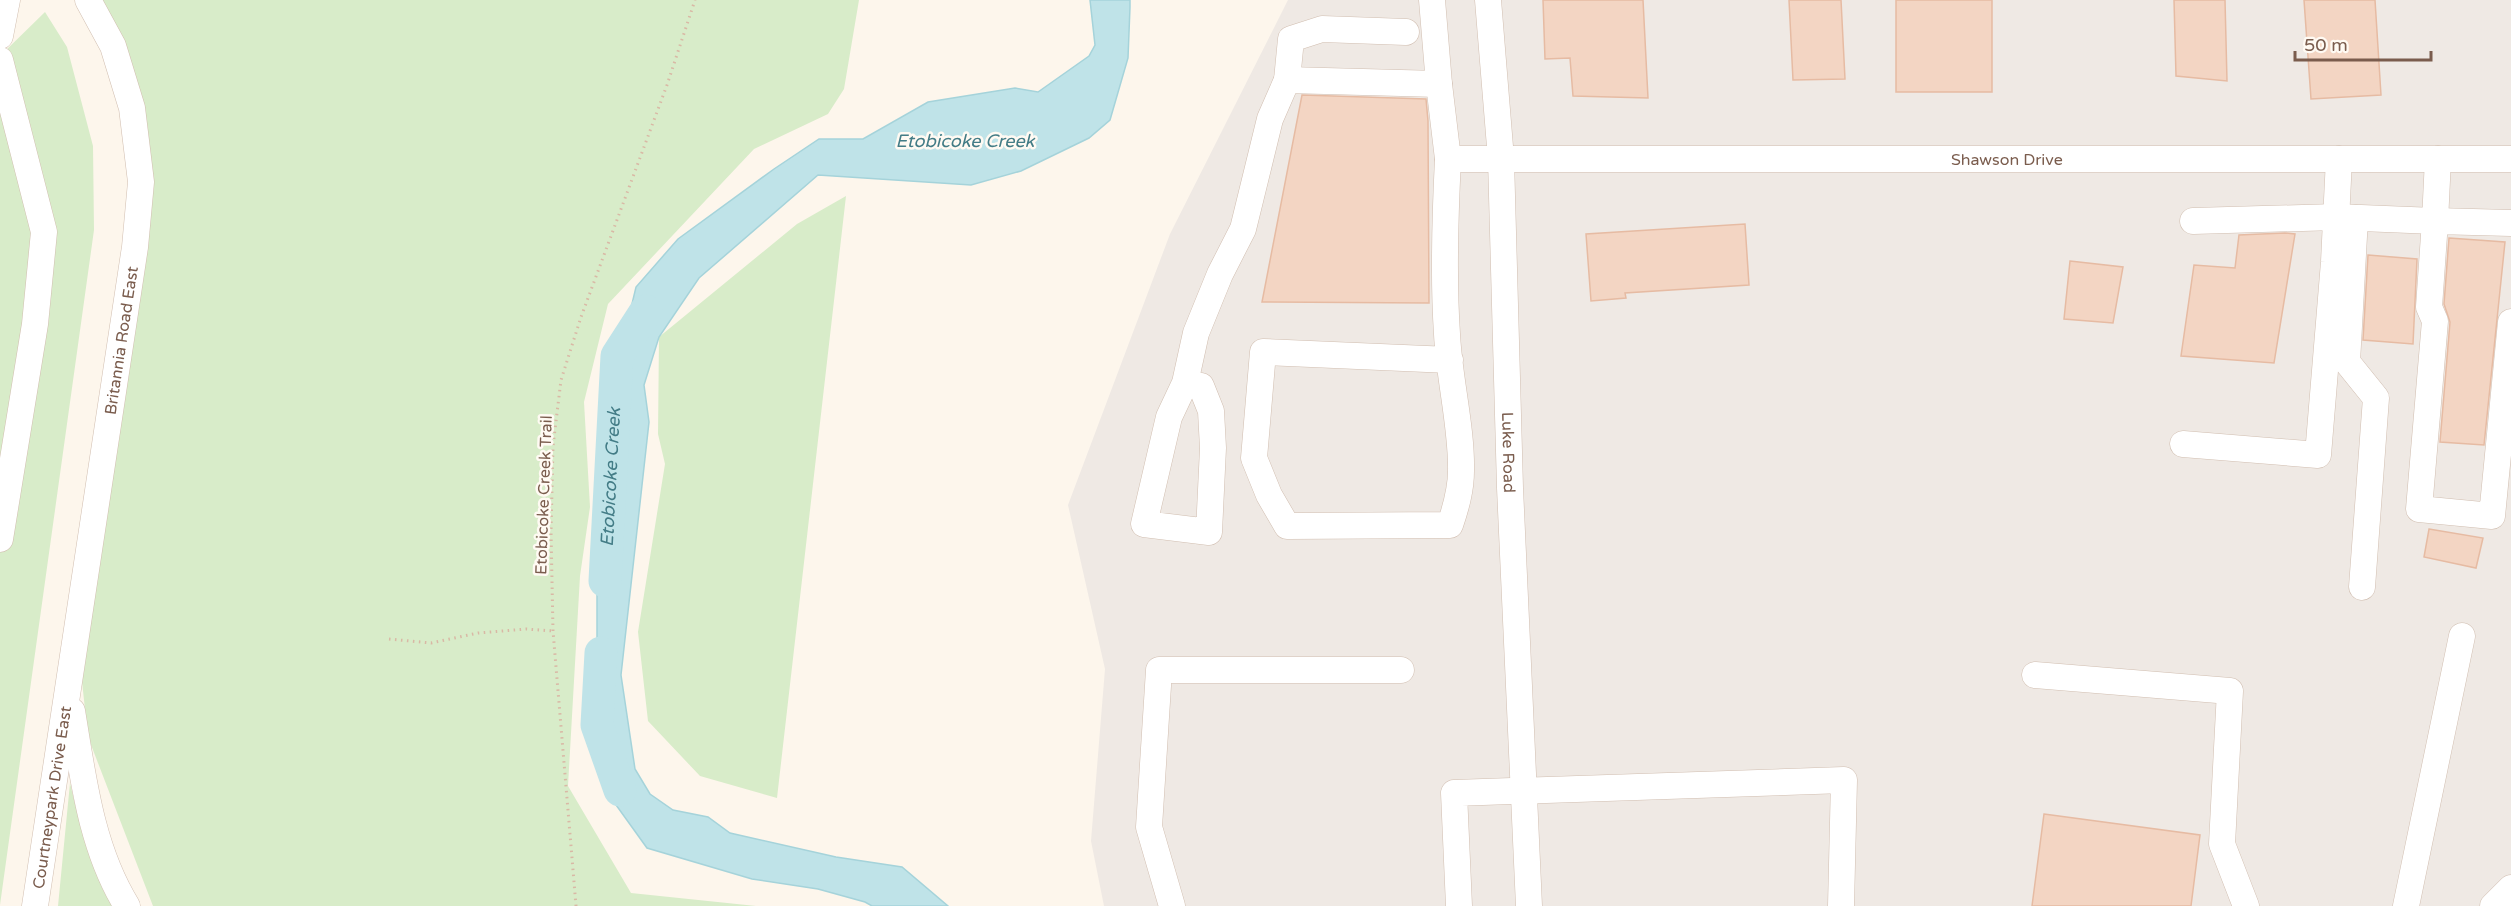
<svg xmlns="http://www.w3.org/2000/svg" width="2511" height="906" font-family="'Varela Round',sans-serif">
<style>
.industrial{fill:#efe9e4}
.green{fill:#d8ecc9}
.water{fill:#bfe3e8;stroke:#a5d3da;stroke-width:1.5}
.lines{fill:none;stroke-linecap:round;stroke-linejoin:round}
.river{stroke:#bfe3e8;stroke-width:33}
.building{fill:#f3d5c3;stroke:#e6bba3;stroke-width:1.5}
.minor-casing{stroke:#d1beb0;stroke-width:27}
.path{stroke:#d9b8a5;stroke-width:3;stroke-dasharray:1.5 4.5;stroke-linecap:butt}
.minor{stroke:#fff;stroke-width:26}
.labels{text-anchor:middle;stroke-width:5;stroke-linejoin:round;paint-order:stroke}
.street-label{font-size:16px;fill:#7a5c4d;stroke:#fffaf3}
.water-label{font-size:18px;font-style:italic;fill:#437c86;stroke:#fffaf3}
</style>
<rect width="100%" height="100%" fill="#fdf6ec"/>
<path class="industrial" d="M1288 0H2511V906H1104L1091 841 1105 669 1068 505 1170 234Z"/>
<path class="green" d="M91 0H859L844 89 828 114 754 149 608 304 584 402 590 507 580 576 568 786 631 893 756 906H153L88 737 76 626 141 191Z
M45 12 67 47 93 146 94 230 0 905V56Z
M846 196 777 798 700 776 648 721 638 632 665 464 658 434 659 337 797 224Z
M70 783C80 826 93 867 113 906H58Z"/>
<path class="water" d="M1090 0H1130V7L1128 58 1110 120 1089 138 1021 171 971 185 818 175 699 278 659 337 644 385 649 422 621 675 635 769 650 794 673 810 708 817 730 833 836 857 902 867 948 906H872L865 902 818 889 752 879 647 848 611 798 597 687V593L618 474 614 379 636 287 678 239 774 169 819 139H863L928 102 1015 88 1038 92 1089 56 1095 45Z"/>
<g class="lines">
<g class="river">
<path id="s1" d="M605 581 617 356 646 311"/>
<path d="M601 653 597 725 620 790"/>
</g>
</g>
<path class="building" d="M1543 0H1643L1648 98 1573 96 1570 58 1545 59Z
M1789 0H1841L1845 79 1793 80Z
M1896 0H1992V92H1896Z
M2174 0H2225L2227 81 2176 76Z
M2304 0H2375L2381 95 2311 99Z
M1302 95 1426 99 1428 121 1429 303 1262 302Z
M1745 224 1749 285 1625 293 1626 298 1591 301 1586 234Z
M2285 233 2295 234 2274 363 2181 356 2194 265 2235 268 2239 235Z
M2449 238 2505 242 2484 445 2440 442 2450 322 2444 304Z
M2368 255 2417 259 2413 344 2363 340Z
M2070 261 2123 267 2113 323 2064 319Z
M2429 529 2483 538 2476 568 2424 557Z
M2044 814 2200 835 2191 906H2032Z"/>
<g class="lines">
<defs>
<g id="minor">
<path d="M1432 0 1439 84"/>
<path id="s2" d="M1488 0 1501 159 1510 488 1529 906"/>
<path d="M0 36 7 0"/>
<path d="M0 60 44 232 35 324 0 539"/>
<path d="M1287 80 1291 39 1322 29 1406 32"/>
<path d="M1448 159C1445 218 1443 276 1447 334 1449 378 1462 428 1461 471 1461 490 1456 507 1450 525L1287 526 1269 495 1254 458 1263 352 1450 360"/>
<path d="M2355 218 2347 362 2376 398 2362 587"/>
<path d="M2193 221 2336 217 2435 221 2438 159"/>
<path d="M2511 223 2435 221 2429 307 2435 321 2419 509 2492 516 2511 322"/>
<path id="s3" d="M1185 383 1201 386 1211 411 1213 448 1209 532 1144 524 1169 417 1185 383 1196 333 1220 274 1243 229 1270 119 1287 80 1439 84 1448 159H2511"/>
<path d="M2183 444 2318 455 2334 262 2339 159"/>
<path d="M2035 675 2230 691 2222 844 2246 906"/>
<path d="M72 711C83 777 91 848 127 906"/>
<path id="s4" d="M35 906 135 247 141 182 132 108 113 46 88 0"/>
<path d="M1172 906 1149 827 1159 670H1401"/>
<path d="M1459 906 1454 793 1844 780 1841 906"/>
<path d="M2406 906 2462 636"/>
<path d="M2493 906 2511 888"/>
</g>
</defs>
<use href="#minor" class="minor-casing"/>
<path class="path" d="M389 639 431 643 478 633 526 629 553 631
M576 906 553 631 551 532 553 446 561 380 581 317 667 85 695 0"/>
<use href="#minor" class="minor"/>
</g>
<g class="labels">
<g class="street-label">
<text dy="6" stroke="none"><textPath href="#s3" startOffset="1485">Shawson Drive</textPath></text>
<text dy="6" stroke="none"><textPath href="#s4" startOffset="572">Britannia Road East</textPath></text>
<text dy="6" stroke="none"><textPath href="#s2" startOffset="453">Luke Road</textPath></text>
<text transform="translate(543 495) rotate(-88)" y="6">Etobicoke Creek Trail</text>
<text dy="6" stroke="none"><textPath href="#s4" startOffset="110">Courtneypark Drive East</textPath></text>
</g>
<g class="water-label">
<text x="965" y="147">Etobicoke Creek</text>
<text dy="6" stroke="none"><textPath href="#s1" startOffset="104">Etobicoke Creek</textPath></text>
</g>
</g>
<path d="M2295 51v9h136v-9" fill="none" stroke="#7a5c4d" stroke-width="3"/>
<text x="2304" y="51" font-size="18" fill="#7a5c4d" stroke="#fffaf3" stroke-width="4.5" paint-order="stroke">50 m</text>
</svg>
